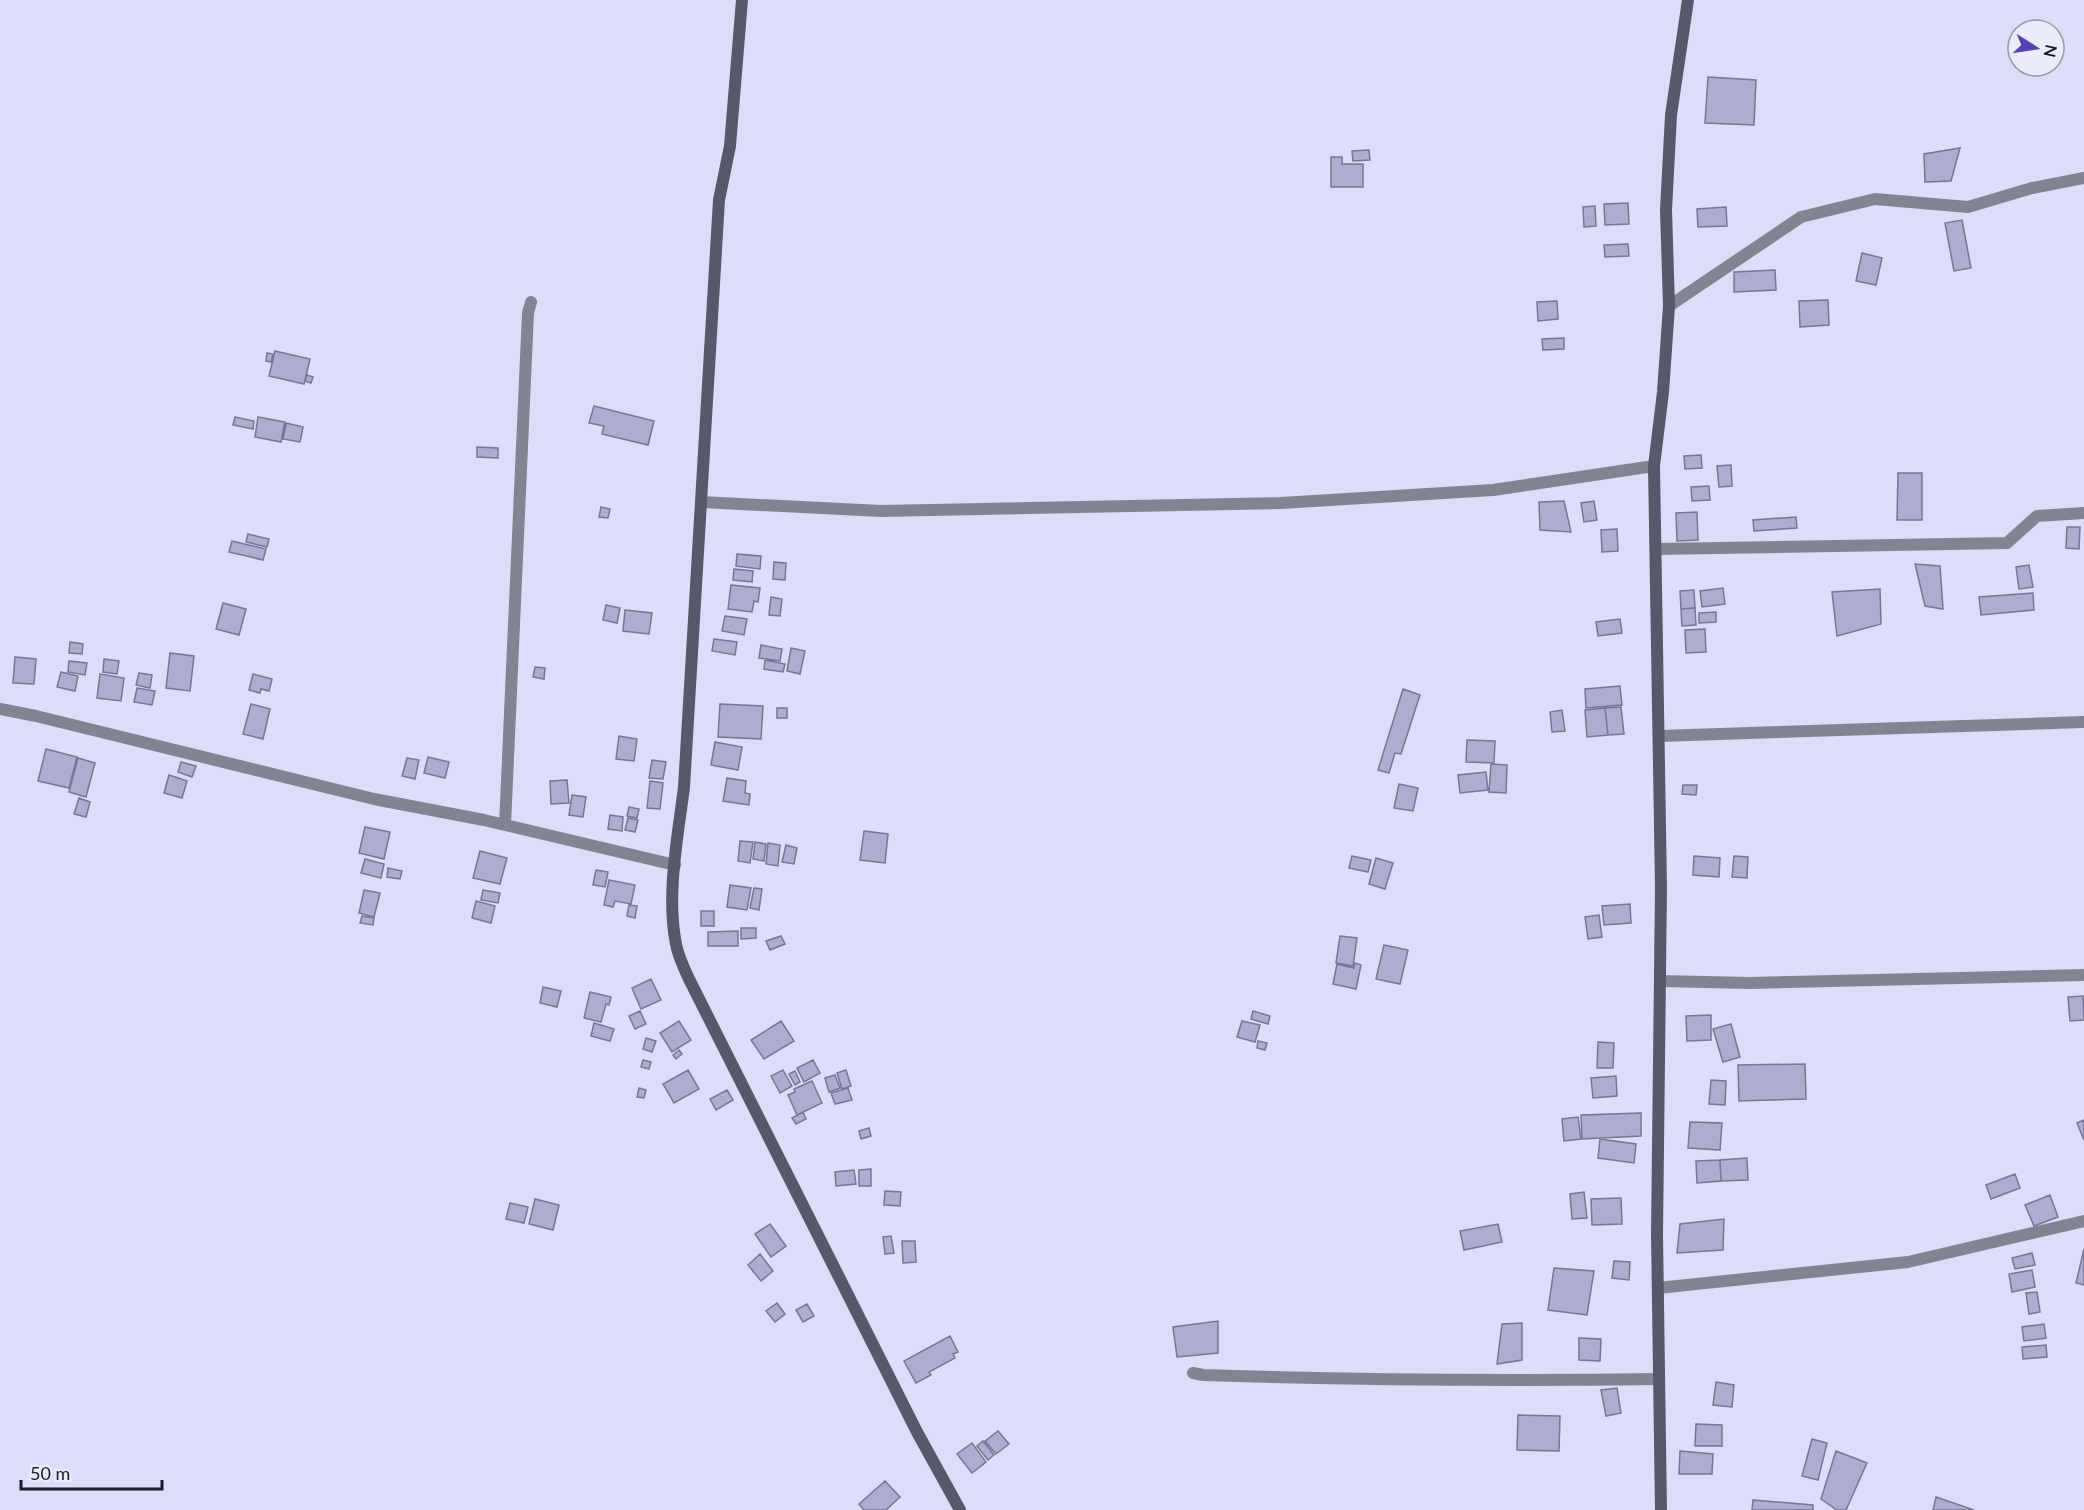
<svg xmlns="http://www.w3.org/2000/svg" width="2084" height="1510" font-family="Lato,sans-serif">
<style>
.building{fill:#adadcf;stroke:#767695;stroke-width:1.5}
.lines{fill:none;stroke-linecap:round;stroke-linejoin:round}
.street{stroke:#838492;stroke-width:12}
.secondary{stroke:#58586c;stroke-width:12}
</style>
<rect width="100%" height="100%" fill="#ddddf9"/>
<path class="building" d="M1708 77 1756 80 1754 125 1705 123Z
M1960 148 1951 181 1925 182 1924 154Z
M1369 150 1370 160 1353 161 1352 151Z
M1331 157H1342V164H1363V187H1331Z
M1628 203 1629 224 1605 225 1604 204Z
M1595 206 1596 226 1584 227 1583 207Z
M1726 207 1727 226 1698 227 1697 209Z
M1962 220 1971 268 1954 271 1945 223Z
M1628 244 1629 256 1605 257 1604 245Z
M1862 253 1882 258 1876 285 1856 281Z
M1775 270 1776 290 1734 292V272Z
M1828 300 1829 325 1800 327 1799 301Z
M1557 301 1558 319 1538 321 1537 302Z
M1564 338V349L1543 350 1542 339Z
M275 351 310 359 304 384 269 376Z
M267 353 273 354 271 362 266 361Z
M307 375 313 377 311 383 305 381Z
M594 406 654 421 648 445 602 434 604 426 589 423Z
M235 417 254 421 253 429 233 425Z
M258 417 285 422 281 442 255 437Z
M286 423 303 427 300 442 283 439Z
M477 447 498 448V458L477 457Z
M1701 455 1702 468 1685 469 1684 456Z
M1731 465 1732 486 1719 487 1717 466Z
M1898 473H1922V520H1897Z
M1709 486 1710 500 1692 501 1691 487Z
M1564 501 1571 532 1540 530 1539 502Z
M1594 501 1597 520 1584 522 1581 503Z
M601 507 610 509 608 518 599 517Z
M1697 512 1698 540 1677 541 1676 513Z
M1796 517 1797 528 1754 531 1753 520Z
M2067 527H2080L2079 549 2066 548Z
M1617 529 1618 551 1602 552 1601 530Z
M248 534 269 539 267 547 246 542Z
M232 541 266 549 263 560 229 552Z
M737 554 761 556 760 569 736 566Z
M774 562 786 563 785 580 773 579Z
M1915 564 1940 566 1943 609 1925 606Z
M2029 565 2033 587 2019 589 2016 567Z
M734 569 753 571 752 582 733 580Z
M731 585 760 588 758 602 754 601 752 612 728 609Z
M1723 588 1725 604 1702 607 1700 591Z
M1880 589 1881 624 1837 636 1832 592Z
M1694 590 1695 608 1681 609 1680 591Z
M2033 593 2034 610 1981 615 1979 597Z
M771 597 782 599 780 616 769 615Z
M223 603 246 609 239 635 216 629Z
M606 605 620 608 617 623 603 620Z
M1695 608 1696 625 1682 626 1681 609Z
M625 610 652 613 649 634 623 631Z
M1716 612V622L1699 623V613Z
M725 616 747 619 744 635 722 631Z
M1620 619 1622 633 1598 636 1596 622Z
M1705 629 1706 652 1686 653 1685 630Z
M714 639 737 642 735 655 712 651Z
M70 642 83 644 82 654 69 653Z
M761 645 782 649 780 661 759 658Z
M791 648 805 651 800 674 787 671Z
M170 653 194 656 190 691 166 688Z
M15 657 36 659 34 684 13 683Z
M104 659 119 661 117 674 103 672Z
M765 660 785 664 783 672 764 669Z
M69 661 87 663 85 675 68 672Z
M535 667 545 668 544 679 533 677Z
M61 672 78 676 75 691 57 687Z
M139 673 152 675 150 688 136 685Z
M100 674 124 678 121 701 97 698Z
M253 674 272 679 269 691 261 689 260 693 249 690Z
M1620 686 1622 705 1586 708 1585 689Z
M137 688 155 691 152 705 134 702Z
M1403 689 1420 695 1401 754 1395 753 1389 773 1378 770Z
M251 704 270 709 263 739 243 734Z
M720 704 763 706 761 739 718 737Z
M1621 707 1624 734 1608 735 1605 708Z
M777 708H787V718H777Z
M1605 708 1608 735 1587 737 1585 710Z
M1562 710 1565 731 1552 732 1550 712Z
M619 736 637 739 634 761 616 759Z
M1467 740 1495 741 1494 763 1466 762Z
M715 742 742 747 738 770 711 765Z
M46 749 77 757 69 788 38 781Z
M428 757 449 762 445 778 424 773Z
M78 758 95 763 86 797 69 792Z
M407 758 419 760 415 779 402 776Z
M652 760 666 762 663 779 649 778Z
M181 762 196 766 192 777 178 772Z
M1491 764 1507 765 1506 793 1489 792Z
M1486 772 1488 790 1460 793 1458 775Z
M169 775 187 781 182 798 164 793Z
M727 778 746 781 745 793 750 794 749 805 723 801Z
M567 780 569 803 551 804 550 781Z
M650 781 663 783 660 809 647 808Z
M1399 784 1418 788 1413 811 1394 808Z
M1683 785H1697L1696 795 1682 794Z
M572 795 586 797 583 817 569 815Z
M79 798 90 802 86 817 74 814Z
M629 807 639 809 637 818 627 816Z
M610 815 623 817 622 831 608 829Z
M628 818 638 820 635 832 625 830Z
M365 827 390 832 384 859 359 853Z
M864 831 888 834 885 863 860 860Z
M740 841 753 842 750 863 738 861Z
M755 842 766 844 764 861 753 859Z
M768 843 780 845 778 866 766 864Z
M786 845 797 848 794 864 782 862Z
M480 851 507 858 500 884 473 878Z
M1352 856 1371 860 1368 872 1349 868Z
M1694 856 1720 858 1719 877 1693 875Z
M1734 856 1748 857 1747 878 1732 877Z
M1376 858 1393 863 1385 889 1369 884Z
M365 859 384 864 381 878 361 873Z
M388 868 402 871 400 879 387 877Z
M596 870 608 872 605 887 593 885Z
M609 880 635 885 631 904 615 901 613 907 604 905Z
M730 885 751 888 747 910 727 907Z
M754 888 762 889 759 910 750 908Z
M364 890 380 893 374 917 359 913Z
M483 890 500 893 498 903 481 900Z
M476 901 495 906 491 923 472 918Z
M1630 904 1631 923 1604 925 1602 906Z
M629 905 637 906 635 918 627 916Z
M701 911H714V926H701Z
M1599 915 1602 937 1588 939 1585 917Z
M362 916 374 918 373 925 360 923Z
M741 928H756V938L741 939Z
M738 931V946H708V932Z
M781 936 785 944 770 950 766 941Z
M1340 936 1357 938 1353 966 1336 963Z
M1384 945 1408 950 1400 984 1376 979Z
M1355 963 1361 965 1356 989 1333 984 1337 964 1354 968Z
M651 979 661 1000 641 1009 632 988Z
M543 987 561 991 557 1007 540 1003Z
M590 992 611 997 609 1005 606 1004 601 1022 584 1018Z
M2083 996 2084 1020 2070 1021 2068 997Z
M640 1011 646 1024 635 1029 629 1016Z
M1253 1011 1270 1016 1268 1024 1251 1019Z
M1711 1015V1040L1687 1041 1686 1016Z
M679 1021 691 1040 672 1052 660 1033Z
M781 1021 794 1041 764 1059 751 1040Z
M1242 1021 1260 1025 1255 1042 1237 1037Z
M594 1023 614 1029 610 1041 591 1036Z
M1731 1024 1740 1057 1723 1062 1713 1029Z
M646 1038 656 1041 652 1052 643 1049Z
M1258 1041 1267 1043 1265 1050 1257 1048Z
M1598 1042 1614 1043 1613 1068H1597Z
M679 1050 682 1054 676 1059 673 1055Z
M643 1060 651 1062 649 1069 641 1067Z
M813 1060 820 1073 804 1082 797 1068Z
M1805 1064 1806 1099 1739 1101 1738 1065Z
M688 1070 699 1089 674 1103 663 1084Z
M783 1070 792 1086 780 1093 771 1076Z
M846 1070 851 1086 842 1089 837 1073Z
M795 1071 800 1082 795 1085 789 1074Z
M835 1075 840 1088 829 1092 825 1078Z
M1616 1076 1617 1096 1593 1098 1591 1078Z
M1711 1080 1726 1081 1725 1105 1709 1104Z
M812 1081 822 1103 797 1115 788 1095 795 1092 794 1089Z
M639 1088 646 1090 644 1098 637 1097Z
M848 1088 852 1100 835 1104 831 1093Z
M727 1090 733 1100 716 1110 710 1099Z
M803 1112 806 1119 796 1124 792 1118Z
M1641 1113V1136L1582 1139 1581 1115Z
M1578 1117 1581 1139 1564 1141 1562 1119Z
M2084 1120V1140L2077 1123Z
M1690 1122 1722 1123 1720 1150 1688 1148Z
M869 1128 871 1136 861 1139 859 1131Z
M1600 1139 1636 1144 1634 1163 1598 1158Z
M1747 1158 1748 1180 1721 1181 1720 1160Z
M1720 1160 1721 1181 1697 1183 1696 1161Z
M871 1169V1186H859V1170Z
M854 1170 856 1184 836 1186 835 1172Z
M2015 1174 2020 1188 1991 1199 1986 1185Z
M885 1191 901 1192 900 1206 884 1205Z
M1584 1192 1587 1218 1572 1219 1570 1194Z
M2050 1195 2058 1217 2034 1226 2025 1205Z
M1621 1198 1622 1224 1592 1225 1591 1199Z
M535 1199 559 1205 553 1230 529 1224Z
M510 1203 528 1207 524 1223 506 1219Z
M1724 1219 1723 1250 1677 1253 1680 1224Z
M770 1224 786 1246 771 1257 755 1234Z
M1498 1224 1502 1242 1464 1250 1460 1231Z
M891 1236 894 1253 885 1254 883 1237Z
M902 1241H915L916 1262 903 1263Z
M2084 1249V1285L2076 1283Z
M2032 1253 2035 1265 2015 1269 2012 1258Z
M760 1254 773 1271 761 1281 748 1265Z
M1614 1261 1630 1262 1629 1280 1612 1278Z
M1554 1268 1594 1271 1587 1315 1548 1310Z
M2032 1270 2035 1287 2012 1292 2009 1274Z
M2037 1292 2040 1312 2029 1314 2026 1293Z
M777 1303 785 1314 775 1322 766 1311Z
M807 1304 814 1316 803 1322 796 1310Z
M1218 1321V1353L1177 1357 1173 1327Z
M1522 1323V1360L1497 1364 1502 1324Z
M2044 1324 2046 1338 2024 1341 2022 1327Z
M950 1336 958 1352 953 1354 955 1358 929 1372 931 1375 916 1383 904 1361Z
M1579 1338 1601 1339 1600 1361 1579 1360Z
M2046 1345 2047 1357 2023 1359 2022 1347Z
M1716 1382 1734 1385 1732 1407 1713 1405Z
M1617 1388 1621 1413 1606 1416 1601 1390Z
M1518 1415 1560 1416 1559 1451 1517 1450Z
M1696 1424 1722 1425V1446H1695Z
M998 1431 1009 1444 996 1454 985 1441Z
M1812 1439 1827 1443 1818 1480 1802 1476Z
M983 1441 994 1455 988 1460 977 1446Z
M972 1443 986 1462 972 1473 957 1454Z
M1680 1451 1713 1454 1712 1474H1679Z
M1836 1451 1867 1463 1846 1510H1837L1821 1499Z
M885 1481 900 1497 886 1510H864L859 1504Z
M1936 1497 1974 1510H1933Z
M1753 1500 1813 1505V1510H1752Z"/>
<g class="lines">
<path class="street" d="M1669 306 1801 217 1875 199 1968 207 2032 188 2084 178
M701 502 881 511 1281 503 1493 490 1654 466
M1656 549 2007 543 2037 516 2084 513
M0 709 36 716 374 799 484 820 675 865
M1659 736 2084 722
M505 825 528 313 531 302
M1660 981 1750 983 2084 975
M1658 1288 1908 1262 2084 1221
M1193 1373 1203 1375C1355 1380 1507 1381 1659 1379"/>
<path class="secondary" d="M742 0 730 146 719 200 684 787C678 836 666 895 676 944 678 956 684 968 689 979L917 1432 960 1510
M1661 1510 1657 1234 1661 887 1654 466 1663 392 1669 306 1666 210 1671 115 1688 0"/>
</g>
<g transform="translate(2036 48) rotate(102)"><circle r="28" fill="#ebecfa" stroke="#9898a6" stroke-width="1.5"/>
<path d="M0-4.5L10 22L0 15L-10 22Z" fill="#5542b9"/>
<text y="-9" font-size="16" font-weight="bold" text-anchor="middle" fill="#1b1b27">N</text>
</g>
<path d="M21 1480v9h141v-9" fill="none" stroke="#1b1b27" stroke-width="3"/>
<text x="30" y="1480" font-size="18" fill="#1b1b27" stroke="#ebecfa" stroke-width="4.5" paint-order="stroke">50 m</text>
</svg>
